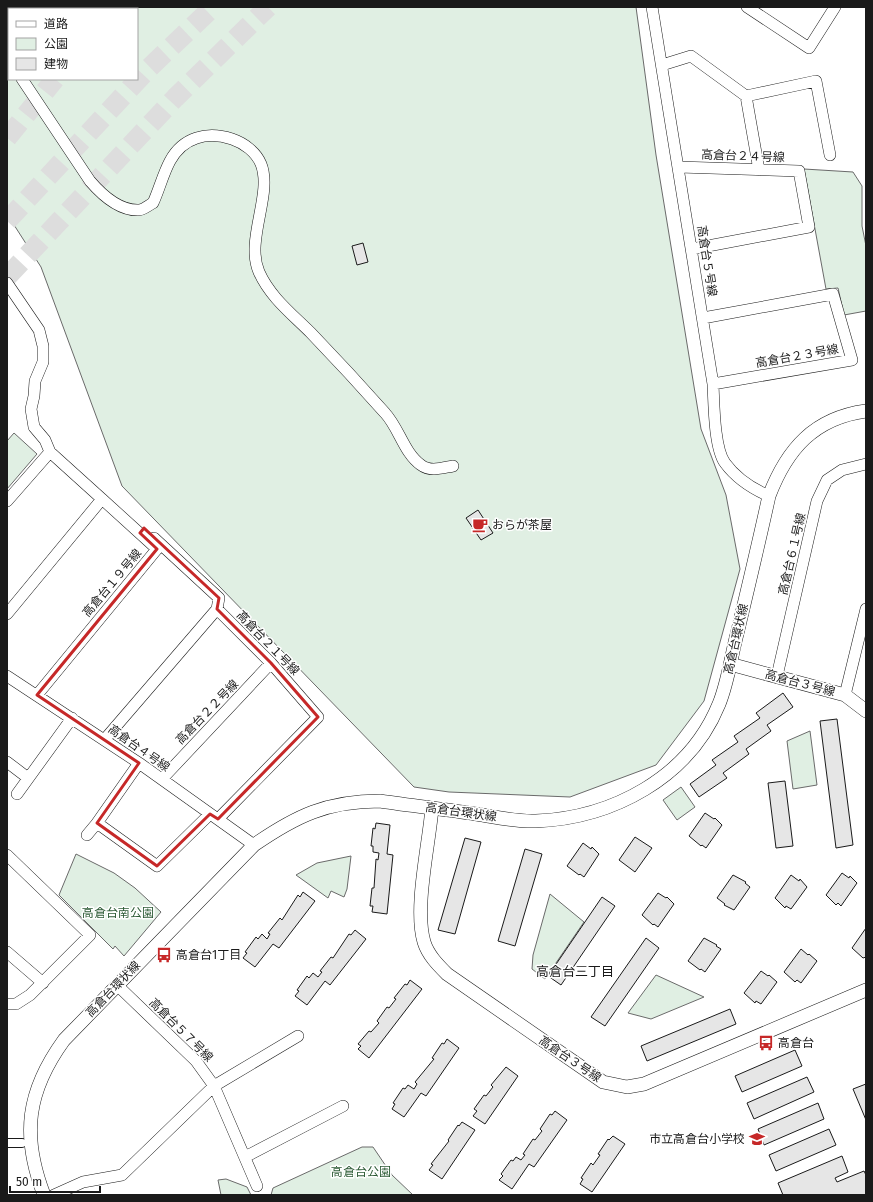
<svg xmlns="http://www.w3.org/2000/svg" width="873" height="1202" font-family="'Fira Sans','Noto Sans JP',sans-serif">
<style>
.green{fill:#e0efe3;stroke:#6a6a6a;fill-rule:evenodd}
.building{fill:#e6e6e6;stroke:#1a1a1a}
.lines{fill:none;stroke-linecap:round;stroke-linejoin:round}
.motorway-tunnel{stroke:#ddd;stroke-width:20;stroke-dasharray:20 10;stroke-linecap:butt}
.pedestrian-casing{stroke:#1a1a1a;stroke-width:10}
.minor-casing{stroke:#1a1a1a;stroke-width:12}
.tertiary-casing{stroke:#1a1a1a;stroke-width:14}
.pedestrian{stroke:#fff;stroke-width:8}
.minor{stroke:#fff;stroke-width:11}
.tertiary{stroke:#fff;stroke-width:13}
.marked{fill:none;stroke:#c62828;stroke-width:3;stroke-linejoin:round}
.labels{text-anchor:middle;stroke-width:3;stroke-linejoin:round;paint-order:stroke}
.street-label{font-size:12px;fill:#1a1a1a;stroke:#fff}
.poi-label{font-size:12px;fill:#1a1a1a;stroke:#fff;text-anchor:start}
.park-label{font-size:12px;fill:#2b5a34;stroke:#fff}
.neighbourhood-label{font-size:13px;fill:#1a1a1a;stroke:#fff}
</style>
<rect width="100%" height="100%" fill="#fff"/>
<path class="green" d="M7 7H636L656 155 701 429 726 495 740 569 704 701 656 765 570 797 449 792 414 787 122 486 41 267 7 214ZM9 9H137V79H9Z
M804 169 853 172 862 186V226L866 246V311L844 315 838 288 826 289Z
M14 433 37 454 7 489V441Z
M810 731 817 785 793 789 787 741Z
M681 787 695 807 677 820 663 800Z
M76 854 114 873 135 888 161 912 124 956 115 946 113 949 59 895Z
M351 856 347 889 344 897 331 891 328 898 296 875 317 863Z
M550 894 584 922 545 979 532 969 533 955Z
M656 975 704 997 651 1019 628 1013Z
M362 1147H373L392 1175 413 1195H271L273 1188Z
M226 1179 247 1187 251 1195H221L218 1180Z"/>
<path class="building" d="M363 243 368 262 357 265 352 246Z
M478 510 493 533 481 540 466 518Z
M783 693 793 707 767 725 771 731 746 749 749 754 723 773 727 778 699 797 690 784 716 765 712 760 738 742 734 736 760 718 756 713Z
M837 719 853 845 836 848 820 721Z
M785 781 793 846 776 848 768 783Z
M705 813 714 819 715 818 722 825 706 848 702 845 701 846 689 836Z
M376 823 390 825 387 854 393 855 387 914 372 912 373 906H370L372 888H374L376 859 378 860 379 853 373 852V846H371L373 828 375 829Z
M635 837 652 848 635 872 619 860Z
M465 838 481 842 455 934 438 930Z
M583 843 591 849 592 847 599 854 584 877 580 874 579 875 567 866Z
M525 849 542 854 515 946 498 941Z
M842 873 849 878 850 876 857 883 841 906 838 903 836 905 826 895Z
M733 875 746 882 745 883 750 887 734 910 724 905 725 904 717 898Z
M791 875 799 881 800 879 807 887 791 909 786 906 785 908 775 898Z
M303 892 315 901 279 948 273 944 255 967 243 958 247 953 245 952 256 937 258 939 262 934 267 939 270 934 268 933 280 918 282 920 298 895 300 897Z
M658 893 666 898 667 897 674 904 658 927 654 924 653 925 642 915Z
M602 897 615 906 561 985 548 976Z
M866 928V957L863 958 852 948Z
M355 930 366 939 330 985 325 981 307 1005 295 996 299 991 297 990 307 976 309 978 313 973 318 977 322 972 320 971 331 957 333 958 349 934 351 935Z
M646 938 659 948 605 1026 591 1017Z
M704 938 717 945 716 946 721 949 705 972 701 969 700 970 688 961Z
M801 949 808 955 809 954 817 961 801 983 797 980 795 982 784 972Z
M761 971 768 976 769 975 777 982 761 1004 756 1001 755 1003 744 993Z
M410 980 422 989 369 1058 358 1049 361 1046 358 1044 369 1031 371 1032 379 1023 377 1021 387 1007 389 1008 396 999 394 998 405 984 407 985Z
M730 1009 736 1024 647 1061 641 1046Z
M447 1039 459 1048 426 1096 421 1093 404 1117 392 1109 395 1104 393 1103 403 1088 405 1089 408 1085 414 1089 417 1084 415 1082 434 1059 432 1058 442 1043 444 1044Z
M795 1050 802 1066 742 1092 735 1076Z
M506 1067 518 1076 485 1124 473 1116 477 1111 474 1109 484 1095 486 1096 493 1087 491 1085Z
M807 1077 814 1092 754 1119 747 1103Z
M866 1084V1120L853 1089Z
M818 1103 824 1119 764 1145 758 1129Z
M555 1111 567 1120 534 1167 529 1164 512 1189 499 1180 503 1176 501 1174 511 1160 513 1161 516 1157 521 1160 525 1155 523 1154 533 1139 535 1140 542 1131 540 1129 550 1114 552 1115Z
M462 1122 475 1130 442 1179 429 1170 433 1165 431 1164 449 1141 448 1140 458 1125 459 1126Z
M829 1129 836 1145 776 1171 769 1155Z
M613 1136 625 1144 592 1192 580 1184 583 1179 581 1178 591 1163 593 1165 600 1155 598 1154 608 1139 609 1140Z
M842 1156 848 1172 835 1178 837 1182 864 1171 866 1175V1195H783L778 1183Z"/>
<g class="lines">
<path class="motorway-tunnel" d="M116 9 118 7
M7 138 55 79
M7 221 148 69 213 7
M7 277 175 98 268 7"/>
<defs>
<path id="pedestrian" d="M7 1143H22"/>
<path id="minor" d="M652 7 713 384C714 403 714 448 725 463 736 478 753 489 769 496
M747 7 809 48 835 7
M7 65 9 66
M662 65 691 56 746 96 816 81 830 155
M22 79 90 181C102 195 119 211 139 210 143 210 149 205 153 203 159 190 163 174 170 161 183 137 207 131 232 139 244 143 256 152 261 164 273 194 245 240 259 272 270 297 292 314 311 333 336 359 361 386 385 413 399 428 404 453 421 465 430 472 442 468 453 466
M746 96 759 170
M679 167 799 171 809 227 692 249
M7 283 39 330 43 346V362L35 381 34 396 31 409 34 427 45 440 50 452
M703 318 833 294 852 360 713 384
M7 501 50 452 102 499
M154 538 219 598 217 609
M7 614 102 499 157 549 37 695
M7 676 139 763 254 845
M777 676 817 501 827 480 842 470 866 464
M845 695 866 609
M105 739 217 609 271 663 318 717 218 819
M7 762 28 778
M139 763 97 823 157 866 210 814
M162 779 271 663
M17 794 72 718
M87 835 97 823
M7 855 90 935 30 995 16 1004H7
M7 952 43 983
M117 985 196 1061 214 1086 257 1186
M245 1157 343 1106
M54 1195 83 1182 122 1175 214 1086 298 1036"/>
<path id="tertiary" d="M730 664 845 695 866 711
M432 808C429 845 414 908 424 942 428 955 438 965 447 974L603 1082 627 1087 644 1084 866 990
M44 1195C21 1135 27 1091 64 1040L254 845C296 816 327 801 380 801 412 806 444 809 476 814 496 817 516 822 536 821 612 818 689 778 719 704 728 682 731 657 737 634 748 588 759 542 769 496 787 449 814 418 866 411"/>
</defs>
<use href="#pedestrian" class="pedestrian-casing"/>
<use href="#minor" class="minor-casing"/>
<use href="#tertiary" class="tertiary-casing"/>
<use href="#pedestrian" class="pedestrian"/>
<use href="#minor" class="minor"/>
<use href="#tertiary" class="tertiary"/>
</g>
<path class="marked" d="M144 528 219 598 217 609 271 663 318 717 218 819 210 814 157 866 97 823 139 763 37 695 157 549 140 533Z"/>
<defs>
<symbol id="cafe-bare" viewBox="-9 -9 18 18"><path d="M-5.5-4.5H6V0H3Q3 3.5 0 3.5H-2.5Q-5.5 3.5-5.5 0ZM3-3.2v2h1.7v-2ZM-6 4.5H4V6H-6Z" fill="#c62828" stroke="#fff" stroke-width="2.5" paint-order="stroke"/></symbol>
<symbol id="bus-bare" viewBox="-9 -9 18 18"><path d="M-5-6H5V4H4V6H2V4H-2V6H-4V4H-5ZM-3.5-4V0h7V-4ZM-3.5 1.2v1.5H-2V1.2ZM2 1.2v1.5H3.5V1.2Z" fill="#c62828" stroke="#fff" stroke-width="2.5" paint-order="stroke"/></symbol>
<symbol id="school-bare" viewBox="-9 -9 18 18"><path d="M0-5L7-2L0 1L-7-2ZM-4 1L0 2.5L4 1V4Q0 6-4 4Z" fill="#c62828" stroke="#fff" stroke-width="2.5" paint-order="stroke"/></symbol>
</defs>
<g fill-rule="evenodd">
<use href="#cafe-bare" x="469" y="514" width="22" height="22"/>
<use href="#bus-bare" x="153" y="944" width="22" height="22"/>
<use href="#bus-bare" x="755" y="1032" width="22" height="22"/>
<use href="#school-bare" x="746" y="1128" width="22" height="22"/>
</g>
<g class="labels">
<g class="street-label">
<text transform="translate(743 156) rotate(2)" y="4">高倉台２４号線</text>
<text transform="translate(707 261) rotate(81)" y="4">高倉台５号線</text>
<text transform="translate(797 356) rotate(-10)" y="4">高倉台２３号線</text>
<text transform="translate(792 554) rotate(-77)" y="4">高倉台６１号線</text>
<text transform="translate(112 583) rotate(-50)" y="4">高倉台１９号線</text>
<text transform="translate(736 639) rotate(-77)" y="4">高倉台環状線</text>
<text transform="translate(268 643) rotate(46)" y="4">高倉台２１号線</text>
<text transform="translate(800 683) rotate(15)" y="4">高倉台３号線</text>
<text transform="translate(207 712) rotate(-46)" y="4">高倉台２２号線</text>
<text transform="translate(139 748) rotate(35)" y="4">高倉台４号線</text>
<text transform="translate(461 812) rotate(8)" y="4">高倉台環状線</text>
<text transform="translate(113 989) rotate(-46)" y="4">高倉台環状線</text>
<text transform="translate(181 1030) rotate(45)" y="4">高倉台５７号線</text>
<text transform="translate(570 1059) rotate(34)" y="4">高倉台３号線</text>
</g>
<g class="poi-label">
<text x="492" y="529">おらが茶屋</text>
<text x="176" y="959">高倉台1丁目</text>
<text x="778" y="1047">高倉台</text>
<text x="745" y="1143" text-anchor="end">市立高倉台小学校</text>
</g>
<g class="park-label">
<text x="118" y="917">高倉台南公園</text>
<text x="361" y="1176">高倉台公園</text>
</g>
<g class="neighbourhood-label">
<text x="575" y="976">高倉台三丁目</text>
</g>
</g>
<rect width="873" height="1202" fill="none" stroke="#1a1a1a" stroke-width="16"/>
<rect x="8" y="8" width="130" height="72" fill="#ffffff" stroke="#a3a3a3"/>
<rect x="16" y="21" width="20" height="6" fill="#ffffff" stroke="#a3a3a3"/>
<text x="44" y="28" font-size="12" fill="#1a1a1a">道路</text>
<rect x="16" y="38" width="20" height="12" fill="#e0efe3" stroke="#a3a3a3"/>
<text x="44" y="48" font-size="12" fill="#1a1a1a">公園</text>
<rect x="16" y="58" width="20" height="12" fill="#e6e6e6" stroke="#a3a3a3"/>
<text x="44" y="68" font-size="12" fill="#1a1a1a">建物</text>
<path d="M10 1186v6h90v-6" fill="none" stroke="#1a1a1a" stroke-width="2"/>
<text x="16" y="1186" font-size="12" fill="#1a1a1a" stroke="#ffffff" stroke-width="3" paint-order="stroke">50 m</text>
</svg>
